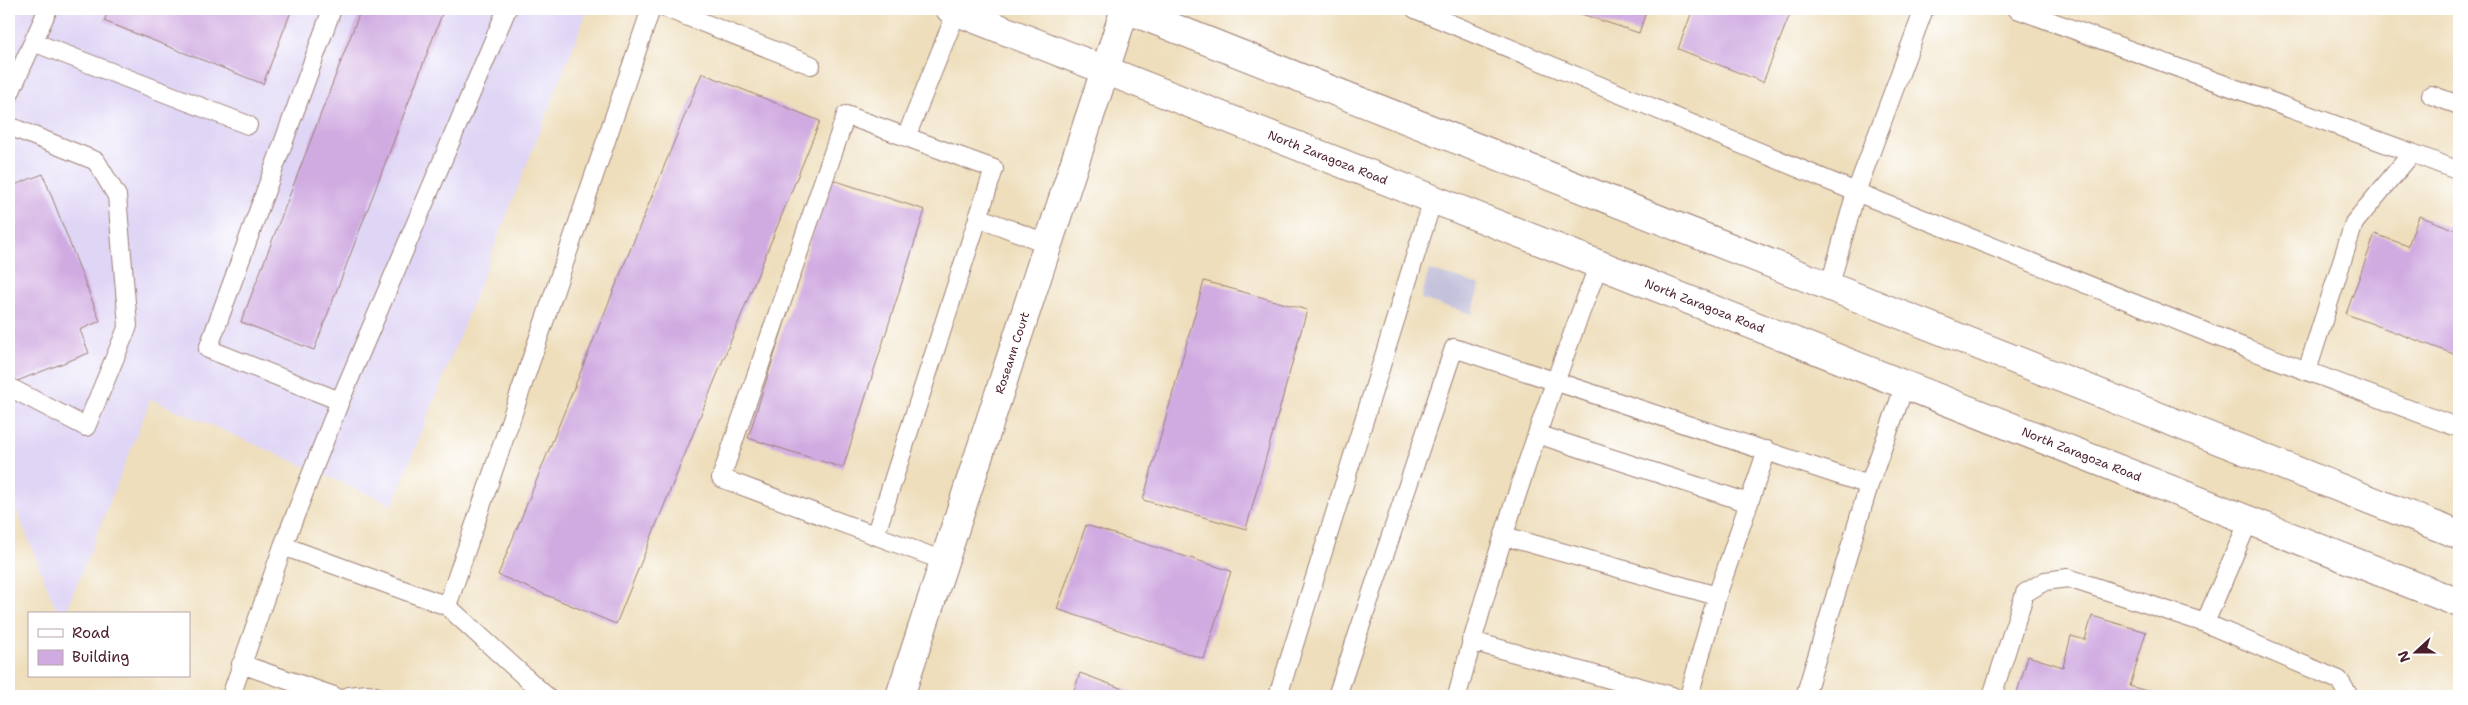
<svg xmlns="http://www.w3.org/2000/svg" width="2468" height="705" font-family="'Shantell Sans',sans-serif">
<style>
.built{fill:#dfd5f5}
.industrial{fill:#c3c1db}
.building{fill:#d0abe1}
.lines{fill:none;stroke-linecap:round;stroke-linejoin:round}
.service-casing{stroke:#9c7e74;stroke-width:20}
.minor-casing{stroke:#9c7e74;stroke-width:30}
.secondary-casing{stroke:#9c7e74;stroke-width:30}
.service{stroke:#fff;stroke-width:18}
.minor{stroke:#fff;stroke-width:28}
.secondary{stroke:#fff;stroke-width:28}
.labels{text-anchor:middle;stroke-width:4.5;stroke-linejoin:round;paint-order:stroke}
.street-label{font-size:12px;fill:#4a1f2b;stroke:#fff}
</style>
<rect width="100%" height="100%" fill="#fff"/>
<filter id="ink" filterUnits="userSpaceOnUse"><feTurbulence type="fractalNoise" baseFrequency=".02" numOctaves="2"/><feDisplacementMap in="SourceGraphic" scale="10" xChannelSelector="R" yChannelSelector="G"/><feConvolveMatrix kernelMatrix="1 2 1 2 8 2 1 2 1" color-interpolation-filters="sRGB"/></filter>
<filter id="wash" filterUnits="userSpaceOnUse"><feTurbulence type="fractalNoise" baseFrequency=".0096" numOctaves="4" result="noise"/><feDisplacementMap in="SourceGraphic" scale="20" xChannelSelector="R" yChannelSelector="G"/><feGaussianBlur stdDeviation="1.12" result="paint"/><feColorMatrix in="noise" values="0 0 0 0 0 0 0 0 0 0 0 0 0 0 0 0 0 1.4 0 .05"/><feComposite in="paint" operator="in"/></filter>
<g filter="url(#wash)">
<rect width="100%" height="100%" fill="#eedebc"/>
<path class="built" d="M9 9H588L393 505 151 399 65 614H58L9 491Z"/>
<path class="industrial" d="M1429 270 1480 285 1472 314 1421 299Z"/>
<g id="blocks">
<path class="building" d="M109 9H292L263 84 104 21Z
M361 9H444L314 350 241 322Z
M1566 9H1647L1639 33Z
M1693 9H1792L1763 82 1678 49Z
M702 73 820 121 616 624 498 575Z
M43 174 100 321 80 330 89 353 12 383 9 375V187Z
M830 179 925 210 843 468 748 438Z
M2419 216 2459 231V356L2346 314 2375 234 2408 246Z
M1204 281 1307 310 1246 529 1143 500Z
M1086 525 1231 571 1204 659 1057 609Z
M2092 616 2146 632 2130 686 2163 696H2016L2028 656 2063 667 2071 636 2085 640Z
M1080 673 1142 696H1072Z"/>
</g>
</g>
<g filter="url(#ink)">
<use href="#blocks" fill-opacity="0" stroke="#9c7e74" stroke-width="1"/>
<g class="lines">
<defs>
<path id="service" d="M332 9 208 349 340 401 507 9
M668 9 811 65
M1415 9 1856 192 2248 349 2459 428
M2017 9 2412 153
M33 42 248 125
M9 95 48 9
M2431 95 2459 105
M9 126 96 161 117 196 128 326 86 427 9 387
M906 137 957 11
M978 217 1048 244
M1829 288 1856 192 1924 9
M2307 371 2354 223 2412 153 2459 171
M1537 434 1749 503
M1869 485 1905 385
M875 536 994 169 846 115 721 478 944 561
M1504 536 1717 596
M283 546 340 401
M2205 623 2249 520
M1471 641 1672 696
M241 664 334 696
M231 696 283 546 447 606
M349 696 368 694 376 696
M546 696 447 606 651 9
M1278 696 1433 199
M1337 696 1454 348 1869 485 1805 696
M1457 696C1496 550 1544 406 1599 264
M1689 696 1717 596 1767 450
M1992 696 2025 593 2045 581 2068 578 2205 623 2339 680 2349 696"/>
<g id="minor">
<path id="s1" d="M900 696 1125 9"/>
</g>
<g id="secondary">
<path id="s2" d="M950 9 2459 603"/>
<path d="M1126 9 2459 535"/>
</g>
</defs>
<use href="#service" class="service-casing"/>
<use href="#minor" class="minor-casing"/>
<use href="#secondary" class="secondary-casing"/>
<use href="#service" class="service"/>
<use href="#minor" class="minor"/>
<use href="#secondary" class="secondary"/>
</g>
</g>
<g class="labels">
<g class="street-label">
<text dy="4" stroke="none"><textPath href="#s2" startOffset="406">North Zaragoza Road</textPath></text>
<text dy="4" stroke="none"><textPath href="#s2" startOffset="811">North Zaragoza Road</textPath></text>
<text dy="4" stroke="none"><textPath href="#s1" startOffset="361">Roseann Court</textPath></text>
<text dy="4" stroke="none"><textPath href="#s2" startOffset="1216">North Zaragoza Road</textPath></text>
</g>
</g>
<rect width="2468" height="705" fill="none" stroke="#fff" stroke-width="30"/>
<rect x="28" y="612" width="162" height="65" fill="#ffffff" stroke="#b7a5aa"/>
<rect x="38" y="629" width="25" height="8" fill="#ffffff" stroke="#b7a5aa"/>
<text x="72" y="638" font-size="15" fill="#4a1f2b">Road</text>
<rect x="38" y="650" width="25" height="15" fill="#d0abe1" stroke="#b7a5aa"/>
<text x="72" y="662" font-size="15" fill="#4a1f2b">Building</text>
<g transform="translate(2416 652) rotate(249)" stroke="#ffffff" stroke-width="4" paint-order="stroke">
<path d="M0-4L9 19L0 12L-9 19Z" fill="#4a1f2b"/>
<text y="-8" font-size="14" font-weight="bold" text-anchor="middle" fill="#4a1f2b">N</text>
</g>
</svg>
